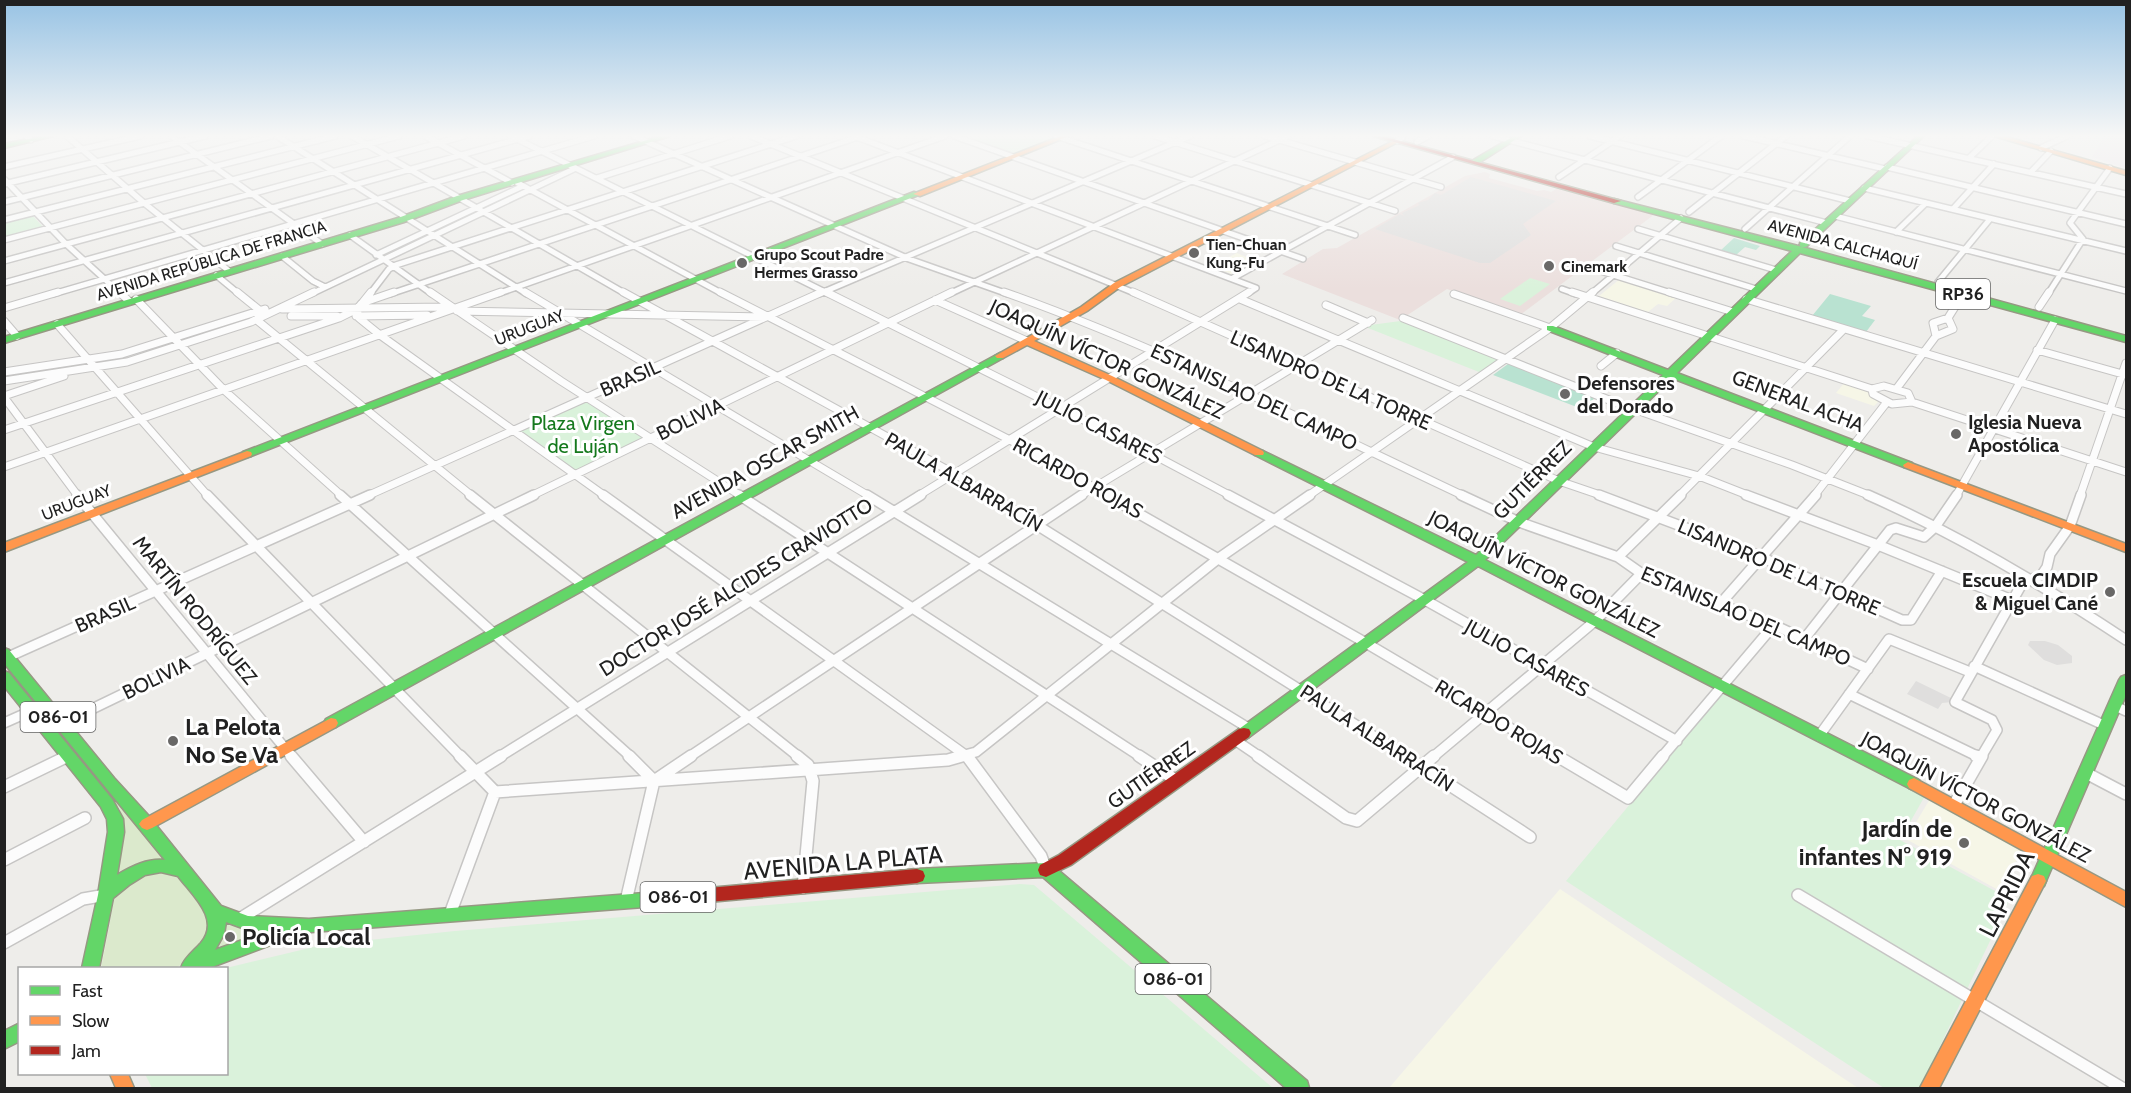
<svg xmlns="http://www.w3.org/2000/svg" width="2131" height="1093" font-family="Cabin,sans-serif">
<style>
.commercial{fill:#ebdfdd}
.industrial{fill:#ebe3e8}
.education{fill:#f6f6e7}
.grass{fill:#dbe9cc}
.park{fill:#daf2db}
.pitch{fill:#b9e2d1}
.parking{fill:#dfdedd}
.lines{fill:none;stroke-linecap:round;stroke-linejoin:round}
.street-far3-casing{stroke:#c6c5c4;stroke-width:8}
.street-far2-casing{stroke:#c6c5c4;stroke-width:9}
.street-far1-casing{stroke:#c6c5c4;stroke-width:12}
.street-casing{stroke:#c6c5c4;stroke-width:14}
.fast-casing{stroke:#969883;stroke-width:3}
.slow-casing{stroke:#969883;stroke-width:3}
.jam-casing{stroke:#969883;stroke-width:3}
.street-far3{stroke:#fcfcfc;stroke-width:5}
.street-far2{stroke:#fcfcfc;stroke-width:7}
.street-far1{stroke:#fcfcfc;stroke-width:9}
.street{stroke:#fcfcfc;stroke-width:11}
.fast{fill:#63d668;fill-rule:evenodd}
.slow{fill:#ff974d;fill-rule:evenodd}
.jam{fill:#b3261e;fill-rule:evenodd}
.poi-dot{fill:#696867;stroke:#fff;stroke-width:2}
.labels{text-anchor:middle;stroke-width:6;stroke-linejoin:round;paint-order:stroke}
.far-poi-label{font-size:16px;font-weight:bold;fill:#212121;stroke:#fff;text-anchor:start}
.far-street-label{font-size:16px;fill:#212121;stroke:#fff}
.shield{fill:#fff;stroke:#646464;stroke-width:1.5}
.shield-label{font-size:18px;font-weight:bold;fill:#212121}
.street-label{font-size:20px;fill:#212121;stroke:#fff}
.poi-label{font-size:20px;font-weight:bold;fill:#212121;stroke:#fff;text-anchor:start}
.park-label{font-size:20px;fill:#15791d;stroke:#fff}
.near-poi-label{font-size:24px;font-weight:bold;fill:#212121;stroke:#fff;text-anchor:start}
.near-street-label{font-size:24px;fill:#212121;stroke:#fff}
</style>
<rect width="100%" height="100%" fill="#eeedea"/>
<path class="commercial" d="M1485 172 1490 174 1489 178 1537 191 1544 190 1551 192 1558 188 1655 214 1520 315 1447 289 1400 320 1282 274 1323 249 1337 248 1465 176Z"/>
<path class="industrial" d="M2104 136H2126V168L2092 157Z"/>
<path class="education" d="M1237 253 1257 262 1232 274 1211 266Z
M1620 279 1677 297 1667 306 1658 304 1648 312 1599 296Z
M1845 382 1866 390 1879 401 1874 406 1836 393Z
M1930 799 2023 848 2000 891 1906 839Z
M1560 889 1858 1088H1389Z"/>
<path class="grass" d="M4 662 162 856 164 860 113 885 123 830 120 809 5 667Z
M158 869 177 874 210 920 211 931 185 963 175 968H101L115 896 127 882Z
M227 925 273 930 212 954 224 935Z"/>
<path class="park" d="M961 136H1050L1057 138 1014 154Z
M31 214 44 228 5 238V221Z
M1530 278 1550 284 1520 306 1500 299Z
M1408 320 1506 359 1484 374 1363 326Z
M587 397 650 438 574 475 514 430Z
M1725 690 1926 794 1900 840 2010 899 1920 1088H1884L1566 881Z
M1020 884 1034 885 1273 1088H152L145 1074H226V968L322 945 455 931Z"/>
<path class="pitch" d="M1734 238 1760 246 1756 250 1745 247 1736 255 1720 251Z
M1830 294 1871 306 1862 316 1875 320 1866 332 1812 316Z
M1508 364 1596 397 1582 409 1493 375Z"/>
<path class="parking" d="M1471 177 1556 201 1523 224 1531 235 1490 263H1480L1375 229 1400 214 1404 216 1402 213 1420 205 1418 203 1428 200 1435 193 1441 195Z
M2030 641H2045L2058 645 2072 656V663L2057 665 2044 660 2028 645Z
M1916 681 1953 699 1952 702 1942 703 1938 709 1907 694Z"/>
<g class="lines">
<defs>
<path id="street-far3" d="M26 136 31 140
M67 136 144 203 229 271
M171 136 322 244
M277 136 527 294
M352 136 626 294
M425 136 512 183
M511 136 829 294
M634 136 909 259 1008 294
M751 136 1137 294
M854 136 1256 288 1247 294
M954 136 1303 259
M1056 136 1355 235
M1155 136 1395 211
M1265 136 1441 187
M1493 136 1827 223
M1590 136 1850 201
M1744 136 1885 169
M1868 136 2126 194
M1397 141 1402 138
M1417 142 1428 136
M2041 148 2067 136
M1969 158 1992 136
M4 167 140 136
M1887 167 2126 224
M2031 172 2051 151
M1559 177 1620 136
M597 178 730 136
M5 180 66 244 121 294
M516 182 723 294
M4 184 205 136
M1864 188 2126 251
M1638 197 1721 136
M4 202 271 136
M1953 209 1994 164
M1689 212 1786 136
M1835 216 2126 291
M4 220 335 136
M1638 229 1776 270
M1745 229 1850 136
M1896 232 1926 203
M350 235 432 294
M4 240 399 136
M1616 246 1756 289
M376 255 523 186
M282 256 313 281 325 287
M4 261 464 136
M1588 267 1674 294
M216 275 239 294
M1233 278 1453 157
M1938 282 1990 219
M4 283 529 136
M1562 289 1576 294
M53 294 594 136
M311 294 576 168
M370 294 389 269 396 265 796 136
M390 294 858 137
M497 294 945 136
M819 294 1190 136
M949 294 1288 136
M1591 294 1681 218
M2048 294 2083 239 2070 223 2110 168"/>
<path id="street-far2" d="M119 292 129 301
M237 292 258 309V321L472 496
M430 292 561 381 741 496
M525 292 869 496
M623 292 955 474 991 496
M720 292 1010 440 1109 496
M826 292 1150 453 1231 496
M1004 292C1162 348 1313 425 1464 496
M1133 292 1559 481 1603 496
M1572 292 1872 389
M1669 292 1733 312
M1454 294 1550 328
M136 299 224 390 342 496
M1240 299 1594 447 1699 476 1750 496
M1746 299 2126 414
M935 300 1027 341
M363 302 371 292
M1326 305 1368 323
M2039 307 2049 292
M4 308 58 292
M282 309 446 307
M357 309 359 318 380 335 605 496
M457 311 765 317
M291 316H337
M356 316 427 315
M1403 318 1614 402 1792 465 1871 496
M4 321 17 336
M57 324 208 496
M1936 336 1933 323 1948 318 1963 294
M2037 350 2126 375
M1601 366 1617 353
M4 372 122 354 265 309
M4 381 127 362 251 322 314 292
M1884 386 1908 393 1912 402 1892 404 1873 394 1872 389Z
M1897 388 1936 336 1953 329 1948 318
M4 396 64 376
M4 397 78 496
M1912 402 2126 472
M4 430 339 318 357 309 362 303 394 292
M4 467 501 292
M367 496 822 292
M531 496 952 292
M918 496 1249 292
M1080 496 1372 320
M1308 496 1550 328 1593 292
M1679 496 1844 329
M1814 496 1887 402
M1956 496 2055 320
M2080 496 2126 363"/>
<path id="street-far1" d="M77 495 292 757
M207 495 461 757
M340 495 631 757
M470 495 799 757
M603 495 968 757
M739 495 1141 757
M867 495 1250 729
M989 495 1407 757
M1106 495 1366 643 1559 757
M1228 495 1425 600 1677 741
M1461 495 1519 522 1618 557 1645 576 1774 625 1868 669
M1599 495 1752 553 1902 620H1911L1942 571
M1746 495 1878 545 2012 600
M1868 495C1959 535 2043 585 2126 640
M1618 557 1681 495
M1721 603 1816 495
M1805 638 1890 530 1896 528 1924 537 1935 527 1957 495
M8 657 370 495
M1974 666 2106 726
M1849 694 1979 757
M2115 706 2126 711
M4 723 31 711
M63 723 534 495
M1819 736 1889 639 1970 672
M1235 740 1260 757
M65 757 68 756
M499 757 921 495
M689 757 1082 495
M957 757 976 752 1219 558 1310 495
M1433 757 1595 621 1641 574
M1662 757 1774 625
M1981 757 1997 730 1992 720 1955 702 2023 582 2041 576 2047 567 2050 554 2070 526 2081 495"/>
<path id="street" d="M291 756 364 842
M797 756 808 765 813 781 803 888
M967 756 1041 856 1046 870
M1139 756 1177 781
M1258 756 1346 818 1357 821 1434 756
M1405 756 1530 837
M1557 756 1628 798 1663 756
M1976 756 1980 758
M2086 773 2126 794
M654 781 691 756
M4 787 68 756
M495 792 948 760 962 756
M1954 805 1982 756
M4 860 85 818
M1798 895 2122 1088
M626 901 654 781 629 756
M450 914 495 792 460 756
M238 920 501 756
M4 943 83 899 106 895"/>
<path id="fast" d="M43 136H53L4 148V144Z
M661 136H670L463 200 404 222 4 343V337L398 218 457 196Z
M1514 136H1521L1477 164 1470 162Z
M1918 136H1924L1806 247H1800V243Z
M914 192 921 194 251 456 247 457 242 454 243 452Z
M1614 199 1802 247 2126 336V342L1800 253 1677 373 1912 463 1913 465 1912 467H1904L1672 378 1485 560 1919 780 1921 784 1919 788 1914 790 1909 788 1478 566 1249 737 1244 738 1239 737 1237 733 1239 729 1468 562 1255 455 1254 453 1255 451H1263L1476 555 1663 375 1547 330V326H1553L1668 370 1792 251 1614 203Z
M1000 353 1003 354V358L336 727 331 728 326 727 324 723 326 719Z
M4 648 9 650 114 778 147 814 221 906 248 916 309 919 697 889 703 891 705 896 703 901 697 903 298 933 297 935 209 968H181C184 958 193 952 201 943 221 919 193 896 178 876L161 872 145 875 129 885 113 898 99 968H82L98 895 108 832 107 819 101 807 4 686V671L9 673 112 799 123 819 124 832 117 875C132 866 148 858 165 860L4 663ZM226 922 248 930 267 931 215 950 224 934Z
M2126 675V695L2046 881 2044 886 2038 888 2032 886 2030 881 2119 680 2121 677Z
M1046 863 1052 865 1307 1081 1309 1088H1286L1043 877 917 883 911 881 909 876 911 871 917 869Z
M20 1023V1041L4 1049V1031Z"/>
<path id="slow" d="M1061 136H1069L920 196 913 194Z
M1994 136H2003L2126 171V175Z
M1395 140 1400 141 1120 287 1087 311 1034 341 1112 376 1263 451 1264 453 1263 455H1255L1106 380 1027 345 1003 358H997L995 356 1081 307 1114 283Z
M247 451 251 452 252 454 251 456 4 552V543Z
M1908 462 2126 544V552L1904 467 1903 465Z
M331 718 336 719 338 723 336 727 152 828 147 830 142 828 139 824 142 820Z
M1914 778 2126 892V907L1909 788 1907 784 1909 780Z
M2038 874 2044 876 2046 881 1939 1088H1920L2032 876Z
M110 1074H128L134 1088H116Z"/>
<path id="jam" d="M1373 136H1382L1621 201 1614 203Z
M1244 728 1249 729 1251 733 1249 737 1071 865 1046 877 1040 875 1038 870 1040 865 1059 855 1239 729Z
M917 869 923 871 925 876 923 881 917 883 697 903 691 901 689 896 691 891 697 889Z"/>
</defs>
<use href="#street-far3" class="street-far3-casing"/>
<use href="#street-far2" class="street-far2-casing"/>
<use href="#street-far1" class="street-far1-casing"/>
<use href="#street" class="street-casing"/>
<use href="#fast" class="fast-casing"/>
<use href="#slow" class="slow-casing"/>
<use href="#jam" class="jam-casing"/>
<use href="#street-far3" class="street-far3"/>
<use href="#street-far2" class="street-far2"/>
<use href="#street-far1" class="street-far1"/>
<use href="#street" class="street"/>
<use href="#fast" class="fast"/>
<use href="#slow" class="slow"/>
<use href="#jam" class="jam"/>
</g>
<linearGradient id="sky" x2="0" y2="1"><stop stop-color="#98c3e4"/><stop offset="0.47" stop-color="#f7f7f6"/><stop offset="1" stop-color="#f7f7f6" stop-opacity="0"/></linearGradient>
<rect width="2131" height="289" fill="url(#sky)"/>
<g class="poi-dot">
<circle cx="1194" cy="253" r="6"/>
<circle cx="742" cy="263" r="6"/>
<circle cx="1549" cy="266" r="6"/>
<circle cx="1565" cy="394" r="6"/>
<circle cx="1956" cy="434" r="6"/>
<circle cx="2110" cy="592" r="6"/>
<circle cx="173" cy="741" r="6"/>
<circle cx="1964" cy="843" r="6"/>
<circle cx="230" cy="937" r="6"/>
</g>
<g class="labels">
<g class="far-poi-label">
<text x="1206" y="250">Tien-Chuan<tspan x="1206" dy="18">Kung-Fu</tspan></text>
<text x="754" y="260">Grupo Scout Padre<tspan x="754" dy="18">Hermes Grasso</tspan></text>
<text x="1561" y="272">Cinemark</text>
</g>
<g class="far-street-label">
<text transform="translate(1843 244) rotate(15)" y="6">AVENIDA CALCHAQUÍ</text>
<text transform="translate(211 260) rotate(-17)" y="6">AVENIDA REPÚBLICA DE FRANCIA</text>
<text transform="translate(529 327) rotate(-21)" y="6">URUGUAY</text>
<text transform="translate(76 502) rotate(-21)" y="6">URUGUAY</text>
</g>
<g class="shield">
<rect x="1936" y="279" width="54" height="30" rx="4.5"/>
<rect x="20.5" y="702" width="75" height="30" rx="4.5"/>
<rect x="640.5" y="882" width="75" height="30" rx="4.5"/>
<rect x="1135.5" y="964" width="75" height="30" rx="4.5"/>
</g>
<g class="shield-label">
<text x="1963" y="300">RP36</text>
<text x="58" y="723">086-01</text>
<text x="678" y="903">086-01</text>
<text x="1173" y="985">086-01</text>
</g>
<g class="street-label">
<text transform="translate(1107 359) rotate(25)" y="7">JOAQUÍN VÍCTOR GONZÁLEZ</text>
<text transform="translate(630 378) rotate(-24)" y="7">BRASIL</text>
<text transform="translate(1331 380) rotate(24)" y="7">LISANDRO DE LA TORRE</text>
<text transform="translate(1254 397) rotate(25)" y="7">ESTANISLAO DEL CAMPO</text>
<text transform="translate(1798 401) rotate(21)" y="7">GENERAL ACHA</text>
<text transform="translate(690 419) rotate(-26)" y="7">BOLIVIA</text>
<text transform="translate(1099 427) rotate(27)" y="7">JULIO CASARES</text>
<text transform="translate(765 462) rotate(-29)" y="7">AVENIDA OSCAR SMITH</text>
<text transform="translate(1078 478) rotate(29)" y="7">RICARDO ROJAS</text>
<text transform="translate(1532 480) rotate(-45)" y="7">GUTIÉRREZ</text>
<text transform="translate(964 482) rotate(30)" y="7">PAULA ALBARRACÍN</text>
<text transform="translate(1779 567) rotate(23)" y="7">LISANDRO DE LA TORRE</text>
<text transform="translate(1544 574) rotate(27)" y="7">JOAQUÍN VÍCTOR GONZÁLEZ</text>
<text transform="translate(736 587) rotate(-32)" y="7">DOCTOR JOSÉ ALCIDES CRAVIOTTO</text>
<text transform="translate(195 610) rotate(51)" y="7">MARTÍN RODRÍGUEZ</text>
<text transform="translate(105 614) rotate(-24)" y="7">BRASIL</text>
<text transform="translate(1746 616) rotate(23)" y="7">ESTANISLAO DEL CAMPO</text>
<text transform="translate(1527 658) rotate(29)" y="7">JULIO CASARES</text>
<text transform="translate(156 678) rotate(-26)" y="7">BOLIVIA</text>
<text transform="translate(1499 722) rotate(31)" y="7">RICARDO ROJAS</text>
<text transform="translate(1377 738) rotate(33)" y="7">PAULA ALBARRACÍN</text>
<text transform="translate(1151 775) rotate(-35)" y="7">GUTIÉRREZ</text>
<text transform="translate(1976 797) rotate(28)" y="7">JOAQUÍN VÍCTOR GONZÁLEZ</text>
</g>
<g class="poi-label">
<text x="1577" y="390">Defensores<tspan x="1577" dy="23">del Dorado</tspan></text>
<text x="1968" y="429">Iglesia Nueva<tspan x="1968" dy="23">Apostólica</tspan></text>
<text x="2098" y="587" text-anchor="end">Escuela CIMDIP<tspan x="2098" dy="23">&amp; Miguel Cané</tspan></text>
</g>
<g class="park-label">
<text x="583" y="430">Plaza Virgen<tspan x="583" dy="23">de Luján</tspan></text>
</g>
<g class="near-poi-label">
<text x="185" y="735">La Pelota<tspan x="185" dy="28">No Se Va</tspan></text>
<text x="1952" y="837" text-anchor="end">Jardín de<tspan x="1952" dy="28">infantes N° 919</tspan></text>
<text x="242" y="945">Policía Local</text>
</g>
<g class="near-street-label">
<text transform="translate(843 863) rotate(-5)" y="8">AVENIDA LA PLATA</text>
<text transform="translate(2007 894) rotate(-63)" y="8">LAPRIDA</text>
</g>
</g>
<rect width="2131" height="1093" fill="none" stroke="#212121" stroke-width="12"/>
<rect x="18" y="967" width="210" height="108" fill="#ffffff" stroke="#a6a6a6" stroke-width="1.5"/>
<rect x="30" y="986" width="30" height="9" fill="#63d668" stroke="#a6a6a6" stroke-width="1.5"/>
<text x="72" y="997" font-size="18" fill="#212121">Fast</text>
<rect x="30" y="1016" width="30" height="9" fill="#ff974d" stroke="#a6a6a6" stroke-width="1.5"/>
<text x="72" y="1027" font-size="18" fill="#212121">Slow</text>
<rect x="30" y="1046" width="30" height="9" fill="#b3261e" stroke="#a6a6a6" stroke-width="1.5"/>
<text x="72" y="1057" font-size="18" fill="#212121">Jam</text>
</svg>
